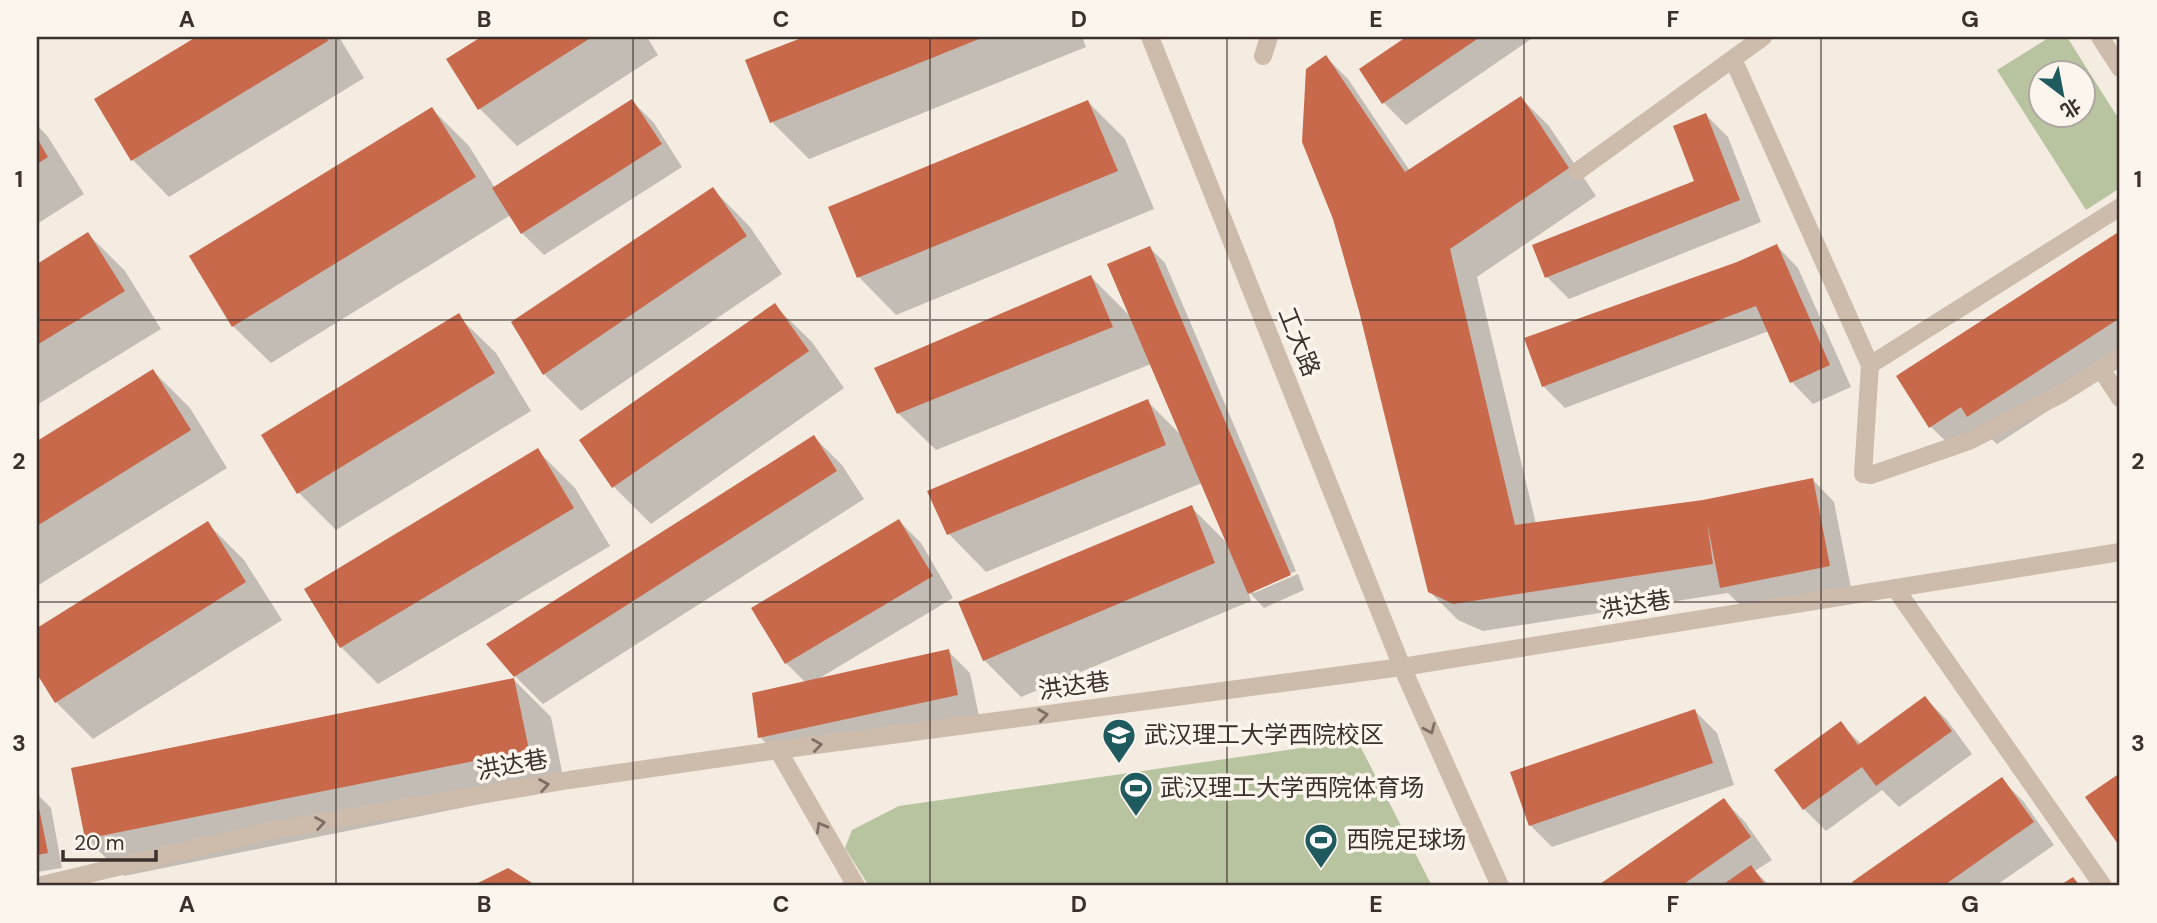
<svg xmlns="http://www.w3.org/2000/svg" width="2157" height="923" font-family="'DM Sans','Noto Sans SC',sans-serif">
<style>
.green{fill:#b8c4a0;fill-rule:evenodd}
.shadow{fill:#0003}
.building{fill:#c8694b}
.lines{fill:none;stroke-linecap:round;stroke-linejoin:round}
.minor{stroke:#cdbbac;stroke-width:18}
.oneway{stroke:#7d6f65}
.grid{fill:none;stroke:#3b302b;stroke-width:2;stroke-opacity:0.55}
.labels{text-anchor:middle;stroke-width:7;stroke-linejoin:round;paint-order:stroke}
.street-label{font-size:24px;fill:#3b302b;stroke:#fbf5ee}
.poi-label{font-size:24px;fill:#3b302b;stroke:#fbf5ee;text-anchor:start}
.neatline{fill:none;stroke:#3b302b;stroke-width:2.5}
.grid-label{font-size:23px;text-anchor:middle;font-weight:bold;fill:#3b302b}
</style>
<rect width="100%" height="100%" fill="#f4ebe1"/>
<path class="green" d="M2050 37H2067L2120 121V188L2086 210 1997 70ZM2042 74H2084V116H2042Z
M1357 740 1432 886H869L845 848 852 830 899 806Z"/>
<path class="shadow" d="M200 37H339L364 78 169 197 132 159 96 99Z
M484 37H647L658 55 517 146 480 109 448 60Z
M809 37H1082L1086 47 809 159 772 122 747 61Z
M1409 37H1534L1406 125 1384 103 1361 70Z
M1326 57 1348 79 1410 171 1521 98 1549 126 1596 196 1477 277 1536 524 1705 501 1813 480 1834 502 1851 588 1744 609 1728 593 1483 631 1458 620 1429 591Z
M632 101 654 123 682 167 544 255 522 233 511 215 271 363 233 326 432 109 469 146 495 188Z
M1088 102 1125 139 1154 209 896 315 859 277Z
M1706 115 1728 137 1761 222 1569 299 1547 277 1696 182Z
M37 125 48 137 84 194 37 224Z
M713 189 750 227 782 274 581 411 544 374Z
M2120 233V364L1997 444 1988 436 1959 454 1931 427 1899 377Z
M88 234 125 271 161 329 37 405V266Z
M1777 246 1798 268 1851 387 1813 404 1792 382 1769 331 1565 408 1543 386 1737 264Z
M1150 248 1165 263 1296 571 1254 589V593L1298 574 1304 590 1264 608 1248 591 1251 601 1021 697 984 660 1191 507 1228 544 1202 483 986 572 949 534 929 492 1147 401 1181 435 1151 364 936 450 898 413 1091 277 1132 318Z
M774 305 812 342 844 388 651 524 614 487Z
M458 316 496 353 531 411 336 530 299 493 263 435Z
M153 371 190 408 227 468 37 586V443Z
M814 437 842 465 864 499 543 704 515 676Z
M538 451 575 488 610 546 378 684 341 647Z
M899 521 921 543 953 598 818 679 948 651 970 673 979 716 781 759 760 737 806 683 786 663Z
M207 523 244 560 282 620 93 739 56 702 37 671V630Z
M514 680 551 717 565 787 124 876 87 839 73 769Z
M1925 698 1947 720 1972 754 1899 807 1882 790 1826 831 1804 809 1841 724 1861 744Z
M1695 711 1717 733 1734 785 1552 847 1530 825Z
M2002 780 2023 801 2054 845 1995 886H1857L1854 882Z
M37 794 51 808 62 868 37 872Z
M1724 800 1745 822 1772 860 1755 871 1770 886H1600Z"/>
<path class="building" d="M196 37H326L328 41 131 161 94 99Z
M481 37H592L478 110 446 59Z
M804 37H984L770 123 745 60Z
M1406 37H1480L1382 104 1359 69Z
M1326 55 1405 172 1521 96 1569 168 1450 249 1515 525 1703 500 1813 478 1830 566 1720 588 1707 522 1713 564 1453 604 1428 592 1359 311 1333 219 1302 142 1306 69Z
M632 99 662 144 521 234 492 188Z
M1088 100 1118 171 857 278 828 207Z
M432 107 476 177 232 327 189 256Z
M1706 113 1740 200 1545 278 1532 245 1694 181 1673 126Z
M37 138 48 157 37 164Z
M713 187 747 236 543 375 511 322Z
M2120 231V318L1967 417 1961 407 1929 428 1896 376Z
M88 232 125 291 37 345V264Z
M1777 244 1830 365 1790 383 1756 306 1542 387 1524 338 1737 262Z
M1150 246 1291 575 1248 594 1107 264Z
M1091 275 1113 327 897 414 874 368Z
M775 303 809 351 612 488 579 440Z
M459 313 495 373 297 494 261 435Z
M153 369 191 430 37 526V441Z
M1148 399 1166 445 947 535 927 491Z
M814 435 837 471 514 677 486 644Z
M538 448 574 508 340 648 304 589Z
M1192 505 1215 563 983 661 958 602Z
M899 519 933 576 785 664 751 608Z
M208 521 246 582 55 703 37 674V628Z
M949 649 958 695 758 738 752 693Z
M514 678 529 750 85 839 71 768Z
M1925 696 1952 731 1876 786 1862 767 1803 810 1774 770 1841 721 1858 745Z
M1695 709 1713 763 1529 826 1510 772Z
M2120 773V847L2085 797Z
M2002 777 2034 822 1943 886H1855L1852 882Z
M37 798 48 853 37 855Z
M1724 798 1751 837 1681 886H1597Z
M1751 865 1766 886H1721Z
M508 868 537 886H472Z
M2073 877 2080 886H2059Z"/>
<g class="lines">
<path class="minor" d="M1150 37 1402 667 1500 886
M2100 37 2120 68
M1263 56 1269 37
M1733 59 1870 365 1863 474 1871 475 1969 441 2061 394 2120 357
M1578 171 1763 37
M1870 365 2120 207
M2101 369 2120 398
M1895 588 2103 886
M778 750 856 886
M38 886 268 831 569 780 778 750 1402 667 2120 552"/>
</g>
<defs><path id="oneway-chevron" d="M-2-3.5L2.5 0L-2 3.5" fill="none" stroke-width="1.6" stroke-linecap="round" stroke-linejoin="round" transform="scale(1.75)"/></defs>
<g class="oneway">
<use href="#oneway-chevron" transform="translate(1043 715) rotate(-8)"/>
<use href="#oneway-chevron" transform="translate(1430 729) rotate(66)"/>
<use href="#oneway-chevron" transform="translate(817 745) rotate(-8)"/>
<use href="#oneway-chevron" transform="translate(544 785) rotate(-10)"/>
<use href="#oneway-chevron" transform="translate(320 823) rotate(-10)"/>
<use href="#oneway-chevron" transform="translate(821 827) rotate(-119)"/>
</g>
<path class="grid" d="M336 37V886M633 37V886M930 37V886M1227 37V886M1524 37V886M1821 37V886M37 320H2120M37 602H2120"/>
<defs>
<symbol id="university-pin" viewBox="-11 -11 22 30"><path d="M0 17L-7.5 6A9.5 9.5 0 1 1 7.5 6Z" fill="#1f5a5e" stroke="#fbf5ee"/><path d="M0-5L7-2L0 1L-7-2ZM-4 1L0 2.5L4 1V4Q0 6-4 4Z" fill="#fff"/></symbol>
<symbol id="stadium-pin" viewBox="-11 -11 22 30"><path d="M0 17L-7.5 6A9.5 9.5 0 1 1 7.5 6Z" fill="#1f5a5e" stroke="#fbf5ee"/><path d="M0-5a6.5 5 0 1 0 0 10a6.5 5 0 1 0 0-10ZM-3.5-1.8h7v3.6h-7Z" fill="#fff"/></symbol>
</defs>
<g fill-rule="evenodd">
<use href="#university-pin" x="1100" y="716" width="38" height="52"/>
<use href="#stadium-pin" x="1117" y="769" width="38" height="52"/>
<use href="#stadium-pin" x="1302" y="821" width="38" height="52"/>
</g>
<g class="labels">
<g class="street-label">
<text transform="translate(1299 342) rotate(68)" y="8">工大路</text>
<text transform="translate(1635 605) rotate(-9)" y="8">洪达巷</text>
<text transform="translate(1074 686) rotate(-8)" y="8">洪达巷</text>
<text transform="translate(512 765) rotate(-10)" y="8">洪达巷</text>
</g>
<g class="poi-label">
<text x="1144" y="743">武汉理工大学西院校区</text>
<text x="1160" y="796">武汉理工大学西院体育场</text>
<text x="1346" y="848">西院足球场</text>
</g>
</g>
<rect width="2157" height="923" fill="none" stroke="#fbf5ee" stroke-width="77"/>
<g transform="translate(2062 94) rotate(148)"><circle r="33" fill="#fbf5ee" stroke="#aea6a0" stroke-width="2"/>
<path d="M0-5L12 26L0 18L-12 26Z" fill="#1f5a5e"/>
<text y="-10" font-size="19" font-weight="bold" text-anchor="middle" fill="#3b302b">北</text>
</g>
<path d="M63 850v10h93v-10" fill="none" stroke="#3b302b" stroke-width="3.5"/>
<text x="74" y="850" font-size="21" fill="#3b302b" stroke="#fbf5ee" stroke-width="5" paint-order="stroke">20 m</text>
<rect x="38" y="38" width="2080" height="846" class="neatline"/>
<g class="grid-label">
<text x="187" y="27">A</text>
<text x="484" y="27">B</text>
<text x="781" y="27">C</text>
<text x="1079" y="27">D</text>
<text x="1376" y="27">E</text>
<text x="1673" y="27">F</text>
<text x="1970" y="27">G</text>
<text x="19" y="187">1</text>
<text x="2138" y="187">1</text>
<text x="19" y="469">2</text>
<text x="2138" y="469">2</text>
<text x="19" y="751">3</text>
<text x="2138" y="751">3</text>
<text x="187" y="912">A</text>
<text x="484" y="912">B</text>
<text x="781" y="912">C</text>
<text x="1079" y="912">D</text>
<text x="1376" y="912">E</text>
<text x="1673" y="912">F</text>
<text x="1970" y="912">G</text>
</g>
</svg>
